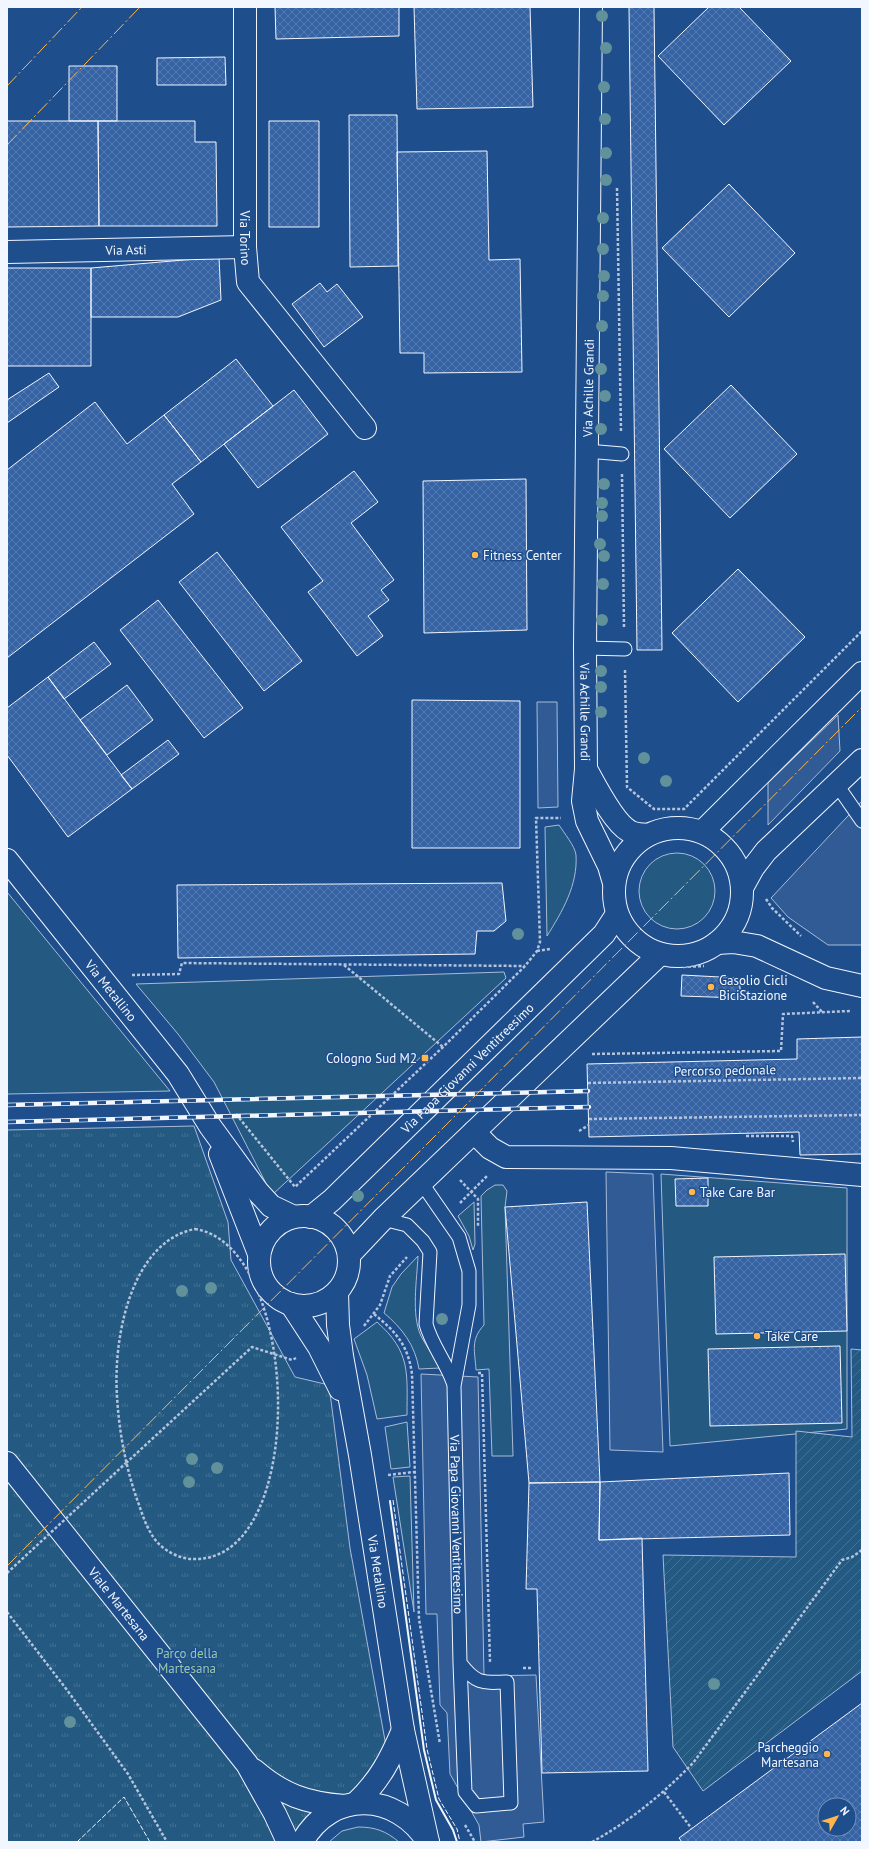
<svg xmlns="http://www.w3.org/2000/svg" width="869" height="1849" font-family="'PT Sans',sans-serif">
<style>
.grass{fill:#245a82;stroke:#a8bbd7}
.park{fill:url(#park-tufts);stroke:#a8bbd7}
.garden{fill:url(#garden-furrows);stroke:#a8bbd7}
.parking{fill:#305b95;stroke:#a8bbd7}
.building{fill:url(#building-cross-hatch);stroke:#f2f6ff;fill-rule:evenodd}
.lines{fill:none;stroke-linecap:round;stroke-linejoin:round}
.lane-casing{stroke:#f2f6ff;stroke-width:15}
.street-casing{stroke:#f2f6ff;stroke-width:24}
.secondary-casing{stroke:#f2f6ff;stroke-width:24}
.path{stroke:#b3c4dc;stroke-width:2.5;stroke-dasharray:3 2;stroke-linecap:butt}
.lane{stroke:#1f4e8c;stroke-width:13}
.street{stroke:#1f4e8c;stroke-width:22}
.secondary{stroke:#1f4e8c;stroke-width:22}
.rail-casing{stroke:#f2f6ff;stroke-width:4.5}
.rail{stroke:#1f4e8c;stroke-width:3;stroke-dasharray:9;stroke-linecap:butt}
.path-bridge{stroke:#b3c4dc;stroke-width:2.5;stroke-dasharray:3 2;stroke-linecap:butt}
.fence{stroke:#f2f6ff;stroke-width:1;stroke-dasharray:5 2;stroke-linecap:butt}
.wall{stroke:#f2f6ff;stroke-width:2}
.power{stroke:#ffb74d;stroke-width:1;stroke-dasharray:14 3 2 3;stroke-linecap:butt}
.tree{fill:#61919a}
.poi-dot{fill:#ffb74d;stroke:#1f4e8c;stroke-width:1.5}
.labels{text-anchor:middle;stroke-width:3;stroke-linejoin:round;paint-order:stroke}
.street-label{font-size:13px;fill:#f2f6ff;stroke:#1f4e8c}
.poi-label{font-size:13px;fill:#f2f6ff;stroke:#1f4e8c;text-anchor:start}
.park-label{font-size:13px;fill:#97c8a6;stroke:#1f4e8c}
</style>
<defs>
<pattern id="park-tufts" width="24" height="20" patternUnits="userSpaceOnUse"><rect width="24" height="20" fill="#245a82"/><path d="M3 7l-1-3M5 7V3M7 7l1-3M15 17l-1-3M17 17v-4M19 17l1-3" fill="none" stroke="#447295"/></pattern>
<pattern id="garden-furrows" width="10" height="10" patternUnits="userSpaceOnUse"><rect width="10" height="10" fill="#245a82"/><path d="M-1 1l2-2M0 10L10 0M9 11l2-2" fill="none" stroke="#447295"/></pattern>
<pattern id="building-cross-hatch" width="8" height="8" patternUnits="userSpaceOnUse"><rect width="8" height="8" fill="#3563a3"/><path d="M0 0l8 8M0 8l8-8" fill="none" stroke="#537ab1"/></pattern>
</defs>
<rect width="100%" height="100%" fill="#1f4e8c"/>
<path class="grass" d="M559 825C564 833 575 846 576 855 578 885 562 912 547 936L545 827Z
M639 891a38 38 0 1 1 76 0a38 38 0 1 1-76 0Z
M7 892 170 1091 7 1094Z
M504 972 506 978 272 1195 214 1082 178 1034 136 984Z
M661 1174 847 1188V1429L670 1446Z
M495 1185H503L507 1191 505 1207 513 1456H492L489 1369 476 1370C475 1351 470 1340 484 1325L481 1196 487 1190Z
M474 1202 475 1244 473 1250 469 1236 458 1216Z
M418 1256C417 1279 411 1315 421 1336 427 1348 435 1357 440 1368L419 1369C415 1345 402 1328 384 1313L392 1287 401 1274Z
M377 1322C411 1352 407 1373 407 1415L377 1419 367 1375 354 1339Z
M407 1422 410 1467 391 1469 385 1427Z
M410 1476 414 1612 393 1477Z
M358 1827C375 1827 386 1831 399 1842H329L342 1831Z"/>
<path class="park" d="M194 1126 228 1222 231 1260 295 1377 329 1385 350 1548 388 1757 305 1842H7V1130Z"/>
<path class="garden" d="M851 1349 862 1350V1671L703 1791 673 1747 663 1555 796 1557V1431L852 1437Z"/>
<path class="parking" d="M537 702H557L558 807 538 808Z
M838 715 840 751 768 825V783Z
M862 801V945H828L788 917 771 898Z
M606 1172 653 1174 663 1452 610 1450Z
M421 1374 478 1377 484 1676 536 1675 544 1822 523 1824 524 1837 481 1842 479 1825 450 1774 447 1713 440 1705 437 1614H426Z"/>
<path class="building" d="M275 7H399V36L276 39Z
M414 7H530L533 107 417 109Z
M629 7H654L662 650H637Z
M709 7H739L791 61 724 125 658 56Z
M225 57 226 85H157V58Z
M69 66H117V121H69Z
M349 115H397L398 266 350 267Z
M7 121H98L99 226 7 227Z
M98 121H195V142H216L217 226H99Z
M269 121H319V227H269Z
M487 151 489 260 520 259 522 372 424 373V353H400L397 152Z
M729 184 795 253 729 317 662 248Z
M219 257 221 300 178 317H91V268Z
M7 268H91V366H7Z
M320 283 327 292 337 284 363 317 324 347 292 304Z
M236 359 273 406 201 462 164 415Z
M49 373 59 387 7 423V400Z
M731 385 797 454 730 518 664 449Z
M294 390 328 434 258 488 224 444Z
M95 402 127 444 164 415 201 462 172 484 194 514 7 658V470Z
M354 471 378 502 351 523 394 580 381 590 389 600 368 616 383 636 357 656 308 592 323 581 281 527Z
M526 479 527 630 424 633 423 481Z
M217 552 302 661 264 691 179 582Z
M738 569 805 637 738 702 672 633Z
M158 600 243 708 204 738 120 630Z
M94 642 111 664 64 699 48 677Z
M48 677 132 789 68 837 7 755V708Z
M127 685 153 720 107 755 80 720Z
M412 700 520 701V848H412Z
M168 740 179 754 132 789 121 775Z
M502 883 506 921 494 931H477L475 954 178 958 177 885Z
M682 975 739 978 741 998 681 996Z
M862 1037V1154L800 1155 799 1132 589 1137 587 1064 797 1059V1039Z
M708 1178V1206H676L675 1179Z
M587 1202 600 1482 529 1483 505 1207Z
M845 1254 847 1331 716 1334 714 1257Z
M840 1346 842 1423 710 1426 708 1349Z
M789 1473 790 1535 599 1540 600 1482Z
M600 1482 599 1540 642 1538 648 1771 542 1773 537 1589H526L529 1483Z
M862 1703V1842H682L679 1838ZM825 1805H849V1829H825Z"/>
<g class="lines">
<defs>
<g id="lane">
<path d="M587 451 622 454"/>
<path d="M585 648 625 649"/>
<path d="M837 785 862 821"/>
<path id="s1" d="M421 1182 459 1237 469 1271V1305L454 1386 460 1663 465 1792 476 1806 511 1803 507 1682C482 1683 476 1684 460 1663"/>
<path d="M383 1219 407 1225 423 1241 430 1252 426 1324C431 1344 446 1362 453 1382"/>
</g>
<g id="street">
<path id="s2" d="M245 7V247L248 282 365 428"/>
<path id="s3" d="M591 7 585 648 586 769 583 801 587 821 609 866 614 883"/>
<path id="s4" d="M7 252 245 247"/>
<path d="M586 769C595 785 613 822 629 831 635 835 642 834 648 835"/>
<circle cx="678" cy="892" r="64"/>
<path d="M702 832 862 673"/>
<path id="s5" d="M7 860 178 1074 210 1126 258 1192 271 1206 294 1217"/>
<path d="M742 888 753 868 766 851 862 760"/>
<path d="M717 943 733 942 757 946 826 978 862 986"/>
<path d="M474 1132 490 1148 506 1157 671 1158 862 1175"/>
<path d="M220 1154 259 1254"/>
<circle cx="304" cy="1261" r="45"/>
<path id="s6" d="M311 1217 332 1200 604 934 617 914"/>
<path d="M349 1255 383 1219 660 954"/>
<path id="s7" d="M337 1292 338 1325 342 1356 360 1455 403 1730 428 1842"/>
<path d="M291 1304 319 1347 340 1389"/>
<path d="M356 1803C380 1780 390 1760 403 1730"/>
</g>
<g id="secondary">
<path id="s8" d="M7 1463 247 1764 275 1814 288 1842"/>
<path d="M254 1770C283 1795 306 1803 344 1806"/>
<path d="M302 1842C332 1789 397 1792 428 1842"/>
</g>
</defs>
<use href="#lane" class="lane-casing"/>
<use href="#street" class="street-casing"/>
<use href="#secondary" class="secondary-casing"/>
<path class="path" d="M617 188 621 433
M622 474 624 627
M625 670 627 787 654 809H684L862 631
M766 899 772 908 801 936
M537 951 550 949
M344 965 443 1047
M683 967 704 966
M132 975 179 974 182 963 525 966
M813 1002 822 1012
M592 1054 781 1051 783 1014 850 1011
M588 1083 862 1078
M236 1114 295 1187 443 1047 525 966 537 951 540 942 536 818H561
M589 1119 862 1115
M579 1131 589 1125
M746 1136H792L793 1142
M460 1180 478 1199V1226
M460 1203 488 1175
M195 1229C301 1245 310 1558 196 1559 182 1560 166 1552 157 1542 147 1530 143 1516 138 1502 126 1469 119 1432 117 1396 113 1340 130 1242 195 1229Z
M374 1314C396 1332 408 1345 412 1374L419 1619 440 1744
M364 1326 380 1305 390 1276 407 1257
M478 1373H482L490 1662
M126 1463 252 1347 292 1360 296 1358
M388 1475 414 1472
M7 1612 67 1690 128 1774 167 1842
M523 1668H533
M664 1792 692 1829
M465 1825 475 1842
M592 1842C630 1821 663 1794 693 1763L842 1560 852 1557 862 1550"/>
<use href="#lane" class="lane"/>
<use href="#street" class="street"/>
<use href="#secondary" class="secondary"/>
<defs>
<path id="rail" d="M7 1105 588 1091
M7 1122 589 1107"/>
</defs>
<use href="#rail" class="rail-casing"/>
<use href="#rail" class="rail"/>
<path class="path-bridge" d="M7 1573 126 1463"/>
<path class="fence" d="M393 1500 427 1749 439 1799 457 1829 460 1842
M77 1842 124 1797 150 1842"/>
<path class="wall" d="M390 1501 424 1750 436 1800 453 1830 457 1842"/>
<path class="power" d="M7 86 82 7
M7 145 140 7
M7 1566 862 707"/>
</g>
<g class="tree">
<circle cx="602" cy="16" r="6"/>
<circle cx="606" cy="48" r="6"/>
<circle cx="604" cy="87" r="6"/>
<circle cx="605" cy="119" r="6"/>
<circle cx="606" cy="153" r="6"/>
<circle cx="606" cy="180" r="6"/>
<circle cx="603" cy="218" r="6"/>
<circle cx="603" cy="249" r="6"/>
<circle cx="604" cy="276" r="6"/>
<circle cx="603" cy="296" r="6"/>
<circle cx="602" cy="326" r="6"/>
<circle cx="601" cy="369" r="6"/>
<circle cx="605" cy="396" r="6"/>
<circle cx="601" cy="429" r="6"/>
<circle cx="604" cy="484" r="6"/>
<circle cx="602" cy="503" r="6"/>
<circle cx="602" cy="516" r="6"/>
<circle cx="600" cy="544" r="6"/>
<circle cx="604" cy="556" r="6"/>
<circle cx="603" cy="584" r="6"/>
<circle cx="602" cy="620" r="6"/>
<circle cx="601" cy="671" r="6"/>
<circle cx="601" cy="687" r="6"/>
<circle cx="601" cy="712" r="6"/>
<circle cx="644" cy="758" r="6"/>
<circle cx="666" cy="781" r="6"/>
<circle cx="518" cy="934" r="6"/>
<circle cx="358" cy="1196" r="6"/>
<circle cx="211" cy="1288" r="6"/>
<circle cx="182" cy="1291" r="6"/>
<circle cx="442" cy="1319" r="6"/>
<circle cx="192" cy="1459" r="6"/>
<circle cx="217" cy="1468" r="6"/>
<circle cx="189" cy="1482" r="6"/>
<circle cx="714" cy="1684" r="6"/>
<circle cx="70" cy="1722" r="6"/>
</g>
<g class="poi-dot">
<circle cx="475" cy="555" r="4"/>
<circle cx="711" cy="987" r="4"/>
<rect x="421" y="1054" width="8" height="8" rx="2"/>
<circle cx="692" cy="1192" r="4"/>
<circle cx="757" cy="1336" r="4"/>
<circle cx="827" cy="1754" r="4"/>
</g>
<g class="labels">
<g class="street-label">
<text dy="5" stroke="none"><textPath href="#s2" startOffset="231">Via Torino</textPath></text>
<text dy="5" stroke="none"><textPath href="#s4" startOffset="119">Via Asti</textPath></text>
<text transform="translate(588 388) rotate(-89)" y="5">Via Achille Grandi</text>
<text dy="5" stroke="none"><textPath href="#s3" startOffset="705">Via Achille Grandi</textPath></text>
<text dy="5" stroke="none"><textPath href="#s5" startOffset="167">Via Metallino</textPath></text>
<text dy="5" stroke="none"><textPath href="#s6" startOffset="216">Via Papa Giovanni Ventitreesimo</textPath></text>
<text transform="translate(725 1070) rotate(-1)" y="5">Percorso pedonale</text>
<text dy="5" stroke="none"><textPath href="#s1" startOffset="357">Via Papa Giovanni Ventitreesimo</textPath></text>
<text dy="5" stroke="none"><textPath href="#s7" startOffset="283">Via Metallino</textPath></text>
<text dy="5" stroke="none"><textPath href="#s8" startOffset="180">Viale Martesana</textPath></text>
</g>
<g class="poi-label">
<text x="483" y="560">Fitness Center</text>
<text x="719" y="985">Gasolio Cicli<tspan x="719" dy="15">BiciStazione</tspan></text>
<text x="417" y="1063" text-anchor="end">Cologno Sud M2</text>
<text x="700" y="1197">Take Care Bar</text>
<text x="765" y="1341">Take Care</text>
<text x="819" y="1752" text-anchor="end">Parcheggio<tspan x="819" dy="15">Martesana</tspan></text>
</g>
<g class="park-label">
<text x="187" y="1658">Parco della<tspan x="187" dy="15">Martesana</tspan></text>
</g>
</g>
<rect width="869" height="1849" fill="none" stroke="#f2f6ff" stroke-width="16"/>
<g transform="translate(837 1817) rotate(51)"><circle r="19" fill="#1f4e8c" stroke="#7391ba"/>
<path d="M0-3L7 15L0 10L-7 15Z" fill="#ffb74d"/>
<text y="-6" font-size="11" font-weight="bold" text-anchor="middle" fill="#f2f6ff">N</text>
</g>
</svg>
